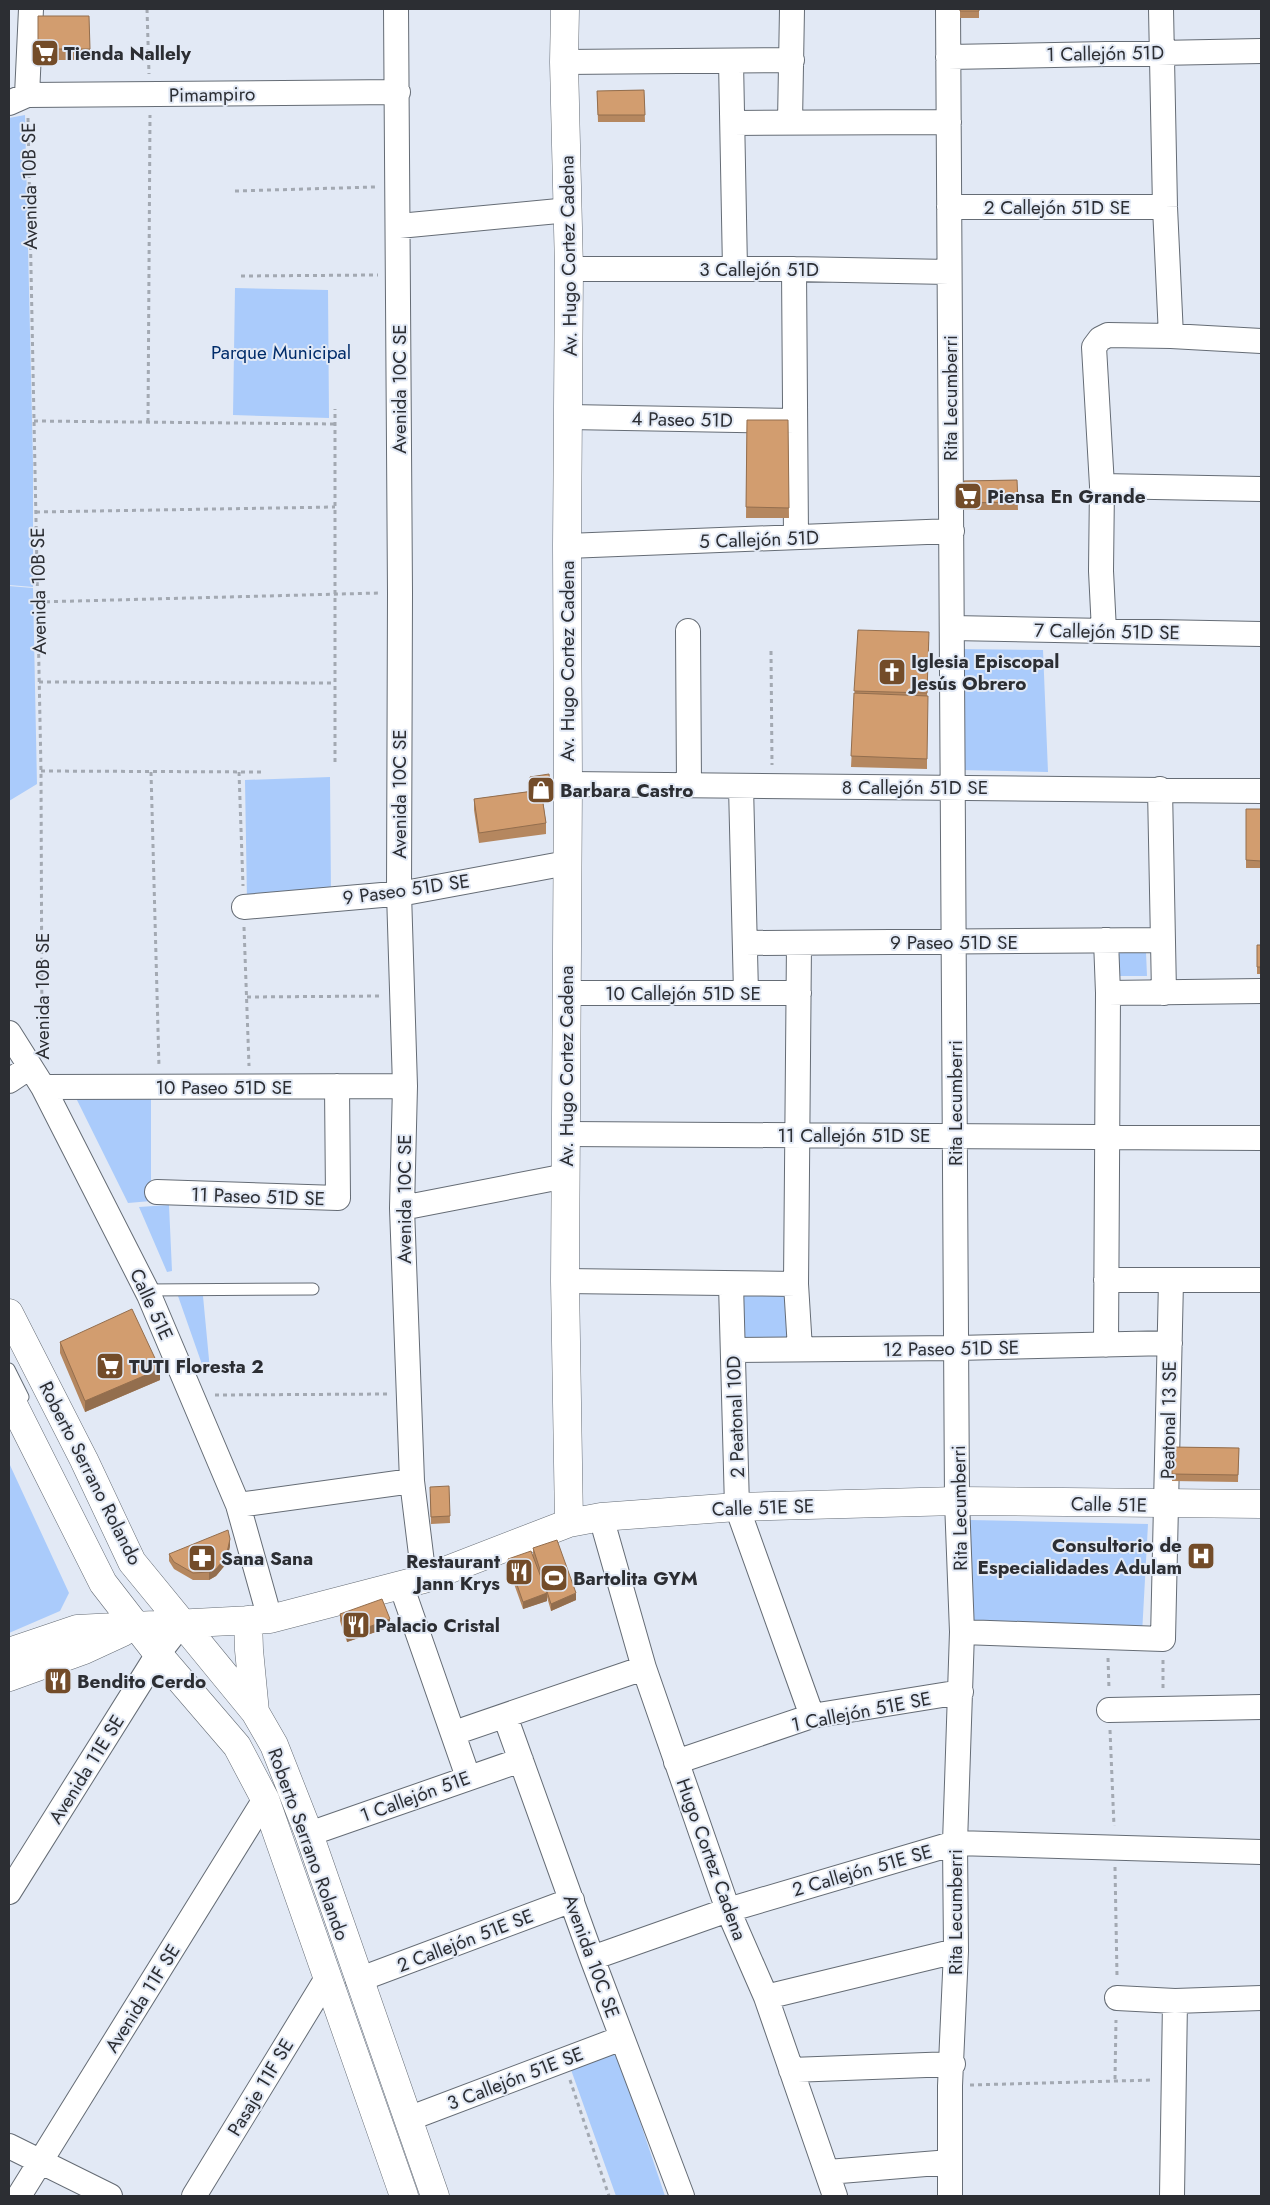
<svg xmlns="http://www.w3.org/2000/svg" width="1270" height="2205" font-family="Jost,sans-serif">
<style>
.park{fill:#aacbfb}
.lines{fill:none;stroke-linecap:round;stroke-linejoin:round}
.lane-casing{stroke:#656c75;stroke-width:13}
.street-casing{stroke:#656c75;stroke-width:26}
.secondary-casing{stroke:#656c75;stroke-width:29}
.path{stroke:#a3a9b2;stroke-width:3;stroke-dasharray:4 4;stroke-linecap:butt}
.lane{stroke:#fff;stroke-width:11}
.street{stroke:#fff;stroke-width:24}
.secondary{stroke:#fff;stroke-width:28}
.wall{fill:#b5875f}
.shaded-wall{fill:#936e4e}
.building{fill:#d29d6f;stroke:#936e4e}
.labels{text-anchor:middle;stroke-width:4;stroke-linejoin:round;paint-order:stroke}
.poi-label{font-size:19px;font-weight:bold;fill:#2c2e33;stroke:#e2e9f5;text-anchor:start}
.street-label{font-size:19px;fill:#2c2e33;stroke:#e2e9f5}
.park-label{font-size:19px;fill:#002c6a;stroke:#e2e9f5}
</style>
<rect width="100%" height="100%" fill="#e2e9f5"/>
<path class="park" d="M25 115 33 463V587L9 585V118Z
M235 288 328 290 329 418 233 415Z
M9 586 33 588 37 784 9 801Z
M958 649 1043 650 1048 772 961 770Z
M330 777 331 893 247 902 245 780Z
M1112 951 1146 952 1147 976H1114Z
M76 1098 151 1099V1201L128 1203Z
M169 1205 172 1271 167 1272 139 1207Z
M731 1284H796L800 1349 733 1350Z
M178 1296H203L210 1370 205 1373Z
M9 1463 69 1593 60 1611 9 1633Z
M970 1520 1148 1524 1142 1634 969 1627Z
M617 2053 665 2196H616L570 2067Z"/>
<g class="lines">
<defs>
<path id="lane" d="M147 1290 313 1289
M9 1369 23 1397"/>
<path id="street" d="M396 9 400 593 399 893 405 1086 402 1208 412 1481 424 1579
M948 9 957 1501 962 1632 955 1843 956 1951 950 2086V2196
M1161 9 1165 207 1171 336
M948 57 1261 51
M731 61 735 269
M564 62 792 60
M27 95 31 9
M9 103 27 95 398 92
M790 122 792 9
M733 123 949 122
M949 207H1165
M399 226 569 210
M569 269H794L949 272
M794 269 796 537
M569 417 795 421
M1102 486 1261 489
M567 546 952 531
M952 628 1261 634
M688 631 689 785
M1104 631 1101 571 1102 486 1094 347 1100 339 1108 335 1171 336 1261 341
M568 784 1261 791
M741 786 746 993
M1160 789 1164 993
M244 907 405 893 567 863
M1106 940 1108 993 1106 1345
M745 943 1162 940
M799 943 796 1284 800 1349
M566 993H799
M1108 993 1261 991
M9 1033 43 1087 149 1295 238 1505 270 1619
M9 1081 30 1067
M43 1087 405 1086
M567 1134 1261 1138
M157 1192 338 1198 337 1086
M402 1208 566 1176
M1106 1280H1261
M565 1281 796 1284
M731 1284 737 1507 812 1716
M733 1350 957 1348 1170 1343
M238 1505 412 1481
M601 1517 644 1668 728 1910 766 1997 835 2196
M401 1585 468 1777
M962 1632 1163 1639 1171 1281
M1109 1710 1261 1707
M505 1716 592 1958 682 2196
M454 1733 644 1668
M676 1762 812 1716 961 1692
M309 1834 521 1760
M9 1892 158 1654 182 1623
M592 1958 728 1910 955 1843 1261 1852
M358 1980 572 1900
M766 1997 956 1951
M1117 1998 1175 2001 1261 1998
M791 2070 953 2064
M408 2119 622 2038
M9 2146 110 2196
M828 2172 950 2162
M19 2196 265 1799
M194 2196 327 1978
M1172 2196 1175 2001"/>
<path id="secondary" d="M565 9 564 62 569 269 567 546 568 784 565 1281 569 1523
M9 1313 84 1460 132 1562 255 1712 274 1745 309 1834 435 2196
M9 1396 103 1583 158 1654 237 1746 265 1799 404 2196
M248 1620 249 1650 255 1712
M9 1652 77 1629 270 1619 424 1579 569 1523 601 1517 737 1507 957 1501 1261 1504
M9 1677 84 1650 123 1632"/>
</defs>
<use href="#lane" class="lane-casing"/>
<use href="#street" class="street-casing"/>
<use href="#secondary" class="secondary-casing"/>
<path class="path" d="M147 9 149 74
M28 118 41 771 42 1044
M235 191 375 187
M241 276 378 275
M34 421 335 424
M148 422 150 115
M36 512 335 507
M38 602 379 593
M771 651 772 765
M39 682 335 683
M335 762V409
M41 771 261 772
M151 772 159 1067
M239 772 243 886
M244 927 249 1066
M247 997 382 996
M215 1395 389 1394
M1108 1658 1109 1689
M1163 1688V1660
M1110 1730 1114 1826
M1115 1867 1117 1976
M1115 2079 1116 2020
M570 2080 609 2196
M970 2085 1153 2080"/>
<use href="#lane" class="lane"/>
<use href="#street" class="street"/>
<use href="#secondary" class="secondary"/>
</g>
<path class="wall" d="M960 9H979V18H960Z
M38 16H89L90 60H38Z
M644 90 645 122H598L597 91Z
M747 420H788L789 518H746Z
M1017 480 1018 510H964V481Z
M858 630 929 642 927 696V769L851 767Z
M530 777 551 795V799L543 800 546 823V834L479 843 474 810V799L532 791Z
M1246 809H1261V868H1246Z
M1257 945H1261V974H1257Z
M60 1342 160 1380 85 1412 60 1353Z
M1172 1447 1239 1448 1238 1482 1172 1481Z
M449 1486 450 1523 431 1524 430 1494Z
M230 1546 226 1564 216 1576 209 1580H193L174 1569 169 1561V1554Z
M533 1548 576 1600 551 1611 547 1597V1601L523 1609 508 1567V1559L533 1555Z
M340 1614 390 1627 347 1642 340 1621Z"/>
<path class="shaded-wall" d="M160 1369V1380L85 1412V1401Z
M230 1539V1546L226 1564 216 1576 209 1580V1572Z
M547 1593V1601L523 1609V1602Z
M576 1593V1600L551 1611V1604Z
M390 1619V1627L347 1642V1635Z"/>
<path class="building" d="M960 9H979V11H960Z
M38 16H89L90 49H38Z
M644 90 645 115H598L597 91Z
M747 420H788L789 508 746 507Z
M1017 480 1018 502 964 503V481Z
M858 630 929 632 927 693 854 691Z
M854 693 928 696 927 759 851 756Z
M549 774 551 795 542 797 541 790 532 791 530 777Z
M541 790 546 823 479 833 474 799Z
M1246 809H1261V861L1246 860Z
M1257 945H1261V967H1257Z
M132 1309 160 1369 85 1401 60 1342Z
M1172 1447 1239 1448 1238 1475 1172 1474Z
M449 1486 450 1516 431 1517 430 1487Z
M228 1530 230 1539 226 1557 216 1569 209 1572 193 1573 174 1562 169 1554Z
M557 1540 576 1593 551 1604 533 1548Z
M531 1551 547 1593 523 1602 508 1559Z
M382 1599 390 1619 347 1635 340 1614Z"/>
<defs>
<symbol id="supermarket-square" viewBox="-11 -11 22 22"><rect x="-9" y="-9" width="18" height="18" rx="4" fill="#734c29" stroke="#e2e9f5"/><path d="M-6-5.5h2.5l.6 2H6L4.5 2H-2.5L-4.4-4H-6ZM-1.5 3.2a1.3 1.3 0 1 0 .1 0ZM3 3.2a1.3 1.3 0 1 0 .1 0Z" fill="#fff"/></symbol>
<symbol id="church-square" viewBox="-11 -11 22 22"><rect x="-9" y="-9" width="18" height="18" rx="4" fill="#734c29" stroke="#e2e9f5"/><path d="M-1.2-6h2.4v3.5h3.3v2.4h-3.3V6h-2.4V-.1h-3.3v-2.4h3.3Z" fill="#fff"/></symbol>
<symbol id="shop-square" viewBox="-11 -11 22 22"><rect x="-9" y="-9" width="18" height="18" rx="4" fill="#734c29" stroke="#e2e9f5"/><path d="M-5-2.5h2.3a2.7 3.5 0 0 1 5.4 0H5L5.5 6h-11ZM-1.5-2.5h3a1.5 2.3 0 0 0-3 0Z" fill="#fff"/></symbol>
<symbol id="hospital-square" viewBox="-11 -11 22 22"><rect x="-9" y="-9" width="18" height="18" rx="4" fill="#734c29" stroke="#e2e9f5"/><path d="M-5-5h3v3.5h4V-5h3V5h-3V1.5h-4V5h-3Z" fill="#fff"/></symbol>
<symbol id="pharmacy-square" viewBox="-11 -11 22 22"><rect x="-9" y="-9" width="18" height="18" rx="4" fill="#734c29" stroke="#e2e9f5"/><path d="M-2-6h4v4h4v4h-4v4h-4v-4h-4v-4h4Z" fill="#fff"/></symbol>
<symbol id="restaurant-square" viewBox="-11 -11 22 22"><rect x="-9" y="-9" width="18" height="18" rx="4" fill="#734c29" stroke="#e2e9f5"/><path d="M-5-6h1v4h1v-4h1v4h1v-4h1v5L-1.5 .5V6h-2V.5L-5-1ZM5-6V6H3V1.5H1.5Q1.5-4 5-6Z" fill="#fff"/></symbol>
<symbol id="stadium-square" viewBox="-11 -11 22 22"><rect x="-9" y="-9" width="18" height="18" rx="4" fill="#734c29" stroke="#e2e9f5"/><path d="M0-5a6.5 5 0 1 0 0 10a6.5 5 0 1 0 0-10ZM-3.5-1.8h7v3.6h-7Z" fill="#fff"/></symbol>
</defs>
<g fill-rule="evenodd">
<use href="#supermarket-square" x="29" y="37" width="32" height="32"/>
<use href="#supermarket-square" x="952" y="480" width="32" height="32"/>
<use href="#church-square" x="876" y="656" width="32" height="32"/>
<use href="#shop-square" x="525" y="774" width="32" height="32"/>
<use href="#supermarket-square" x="94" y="1350" width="32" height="32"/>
<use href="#hospital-square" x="1185" y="1540" width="32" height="32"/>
<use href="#pharmacy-square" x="186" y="1542" width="32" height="32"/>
<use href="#restaurant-square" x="503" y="1556" width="32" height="32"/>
<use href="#stadium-square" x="538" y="1562" width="32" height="32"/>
<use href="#restaurant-square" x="340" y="1609" width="32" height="32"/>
<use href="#restaurant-square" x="42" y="1665" width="32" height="32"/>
</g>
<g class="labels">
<g class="poi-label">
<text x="64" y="60">Tienda Nallely</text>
<text x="987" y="503">Piensa En Grande</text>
<text x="911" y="668">Iglesia Episcopal<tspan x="911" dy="22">Jesús Obrero</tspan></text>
<text x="560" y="797">Barbara Castro</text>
<text x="129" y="1373">TUTI Floresta 2</text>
<text x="1182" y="1552" text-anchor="end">Consultorio de<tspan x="1182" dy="22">Especialidades Adulam</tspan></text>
<text x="221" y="1565">Sana Sana</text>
<text x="500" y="1568" text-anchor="end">Restaurant<tspan x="500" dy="22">Jann Krys</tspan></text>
<text x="573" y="1585">Bartolita GYM</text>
<text x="375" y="1632">Palacio Cristal</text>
<text x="77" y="1688">Bendito Cerdo</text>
</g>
<g class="street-label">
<text transform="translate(1105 53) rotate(-1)" y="7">1 Callejón 51D</text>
<text transform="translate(212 94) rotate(-1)" y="7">Pimampiro</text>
<text transform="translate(29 186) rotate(-91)" y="7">Avenida 10B SE</text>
<text x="1057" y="214">2 Callejón 51D SE</text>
<text transform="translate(568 256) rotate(-91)" y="7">Av. Hugo Cortez Cadena</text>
<text x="759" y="276">3 Callejón 51D</text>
<text transform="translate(399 389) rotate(-90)" y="7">Avenida 10C SE</text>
<text transform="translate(950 398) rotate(-90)" y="7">Rita Lecumberri</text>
<text transform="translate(682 419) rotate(1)" y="7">4 Paseo 51D</text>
<text transform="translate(759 539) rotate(-2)" y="7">5 Callejón 51D</text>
<text transform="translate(38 591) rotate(-91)" y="7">Avenida 10B SE</text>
<text transform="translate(1107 631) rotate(1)" y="7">7 Callejón 51D SE</text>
<text transform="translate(567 661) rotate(-90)" y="7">Av. Hugo Cortez Cadena</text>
<text x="915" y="794">8 Callejón 51D SE</text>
<text transform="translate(399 794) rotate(-90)" y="7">Avenida 10C SE</text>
<text transform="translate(406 889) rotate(-8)" y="7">9 Paseo 51D SE</text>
<text x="954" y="949">9 Paseo 51D SE</text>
<text x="683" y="1000">10 Callejón 51D SE</text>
<text transform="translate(42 996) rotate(-90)" y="7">Avenida 10B SE</text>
<text transform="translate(566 1066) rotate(-90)" y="7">Av. Hugo Cortez Cadena</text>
<text x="224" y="1094">10 Paseo 51D SE</text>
<text transform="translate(955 1103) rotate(-90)" y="7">Rita Lecumberri</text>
<text x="854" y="1142">11 Callejón 51D SE</text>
<text transform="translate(258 1196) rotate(2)" y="7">11 Paseo 51D SE</text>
<text transform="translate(404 1199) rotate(-90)" y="7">Avenida 10C SE</text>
<text transform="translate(152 1304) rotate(65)" y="7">Calle 51E</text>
<text transform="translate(951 1348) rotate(-1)" y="7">12 Paseo 51D SE</text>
<text transform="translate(735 1417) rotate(-92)" y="7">2 Peatonal 10D</text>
<text transform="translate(1168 1420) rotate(-89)" y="7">Peatonal 13 SE</text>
<text transform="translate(91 1473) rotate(63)" y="7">Roberto Serrano Rolando</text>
<text transform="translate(1109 1504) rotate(1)" y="7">Calle 51E</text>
<text transform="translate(763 1507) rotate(-2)" y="7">Calle 51E SE</text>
<text transform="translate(959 1508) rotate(-91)" y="7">Rita Lecumberri</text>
<text transform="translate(861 1711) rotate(-11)" y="7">1 Callejón 51E SE</text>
<text transform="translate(86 1769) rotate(-58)" y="7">Avenida 11E SE</text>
<text transform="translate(415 1796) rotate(-20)" y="7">1 Callejón 51E</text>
<text transform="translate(309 1844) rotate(70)" y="7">Roberto Serrano Rolando</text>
<text transform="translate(712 1859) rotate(70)" y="7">Hugo Cortez Cadena</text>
<text transform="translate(862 1870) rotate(-16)" y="7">2 Callejón 51E SE</text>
<text transform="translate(955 1912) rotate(-90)" y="7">Rita Lecumberri</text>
<text transform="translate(465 1940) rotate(-21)" y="7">2 Callejón 51E SE</text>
<text transform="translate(592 1956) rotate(70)" y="7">Avenida 10C SE</text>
<text transform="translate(142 1998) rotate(-58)" y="7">Avenida 11F SE</text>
<text transform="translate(515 2078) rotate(-21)" y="7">3 Callejón 51E SE</text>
<text transform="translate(260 2087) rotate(-59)" y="7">Pasaje 11F SE</text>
</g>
<g class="park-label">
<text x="281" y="359">Parque Municipal</text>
</g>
</g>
<rect width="1270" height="2205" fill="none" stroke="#2c2e33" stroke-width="20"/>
</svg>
